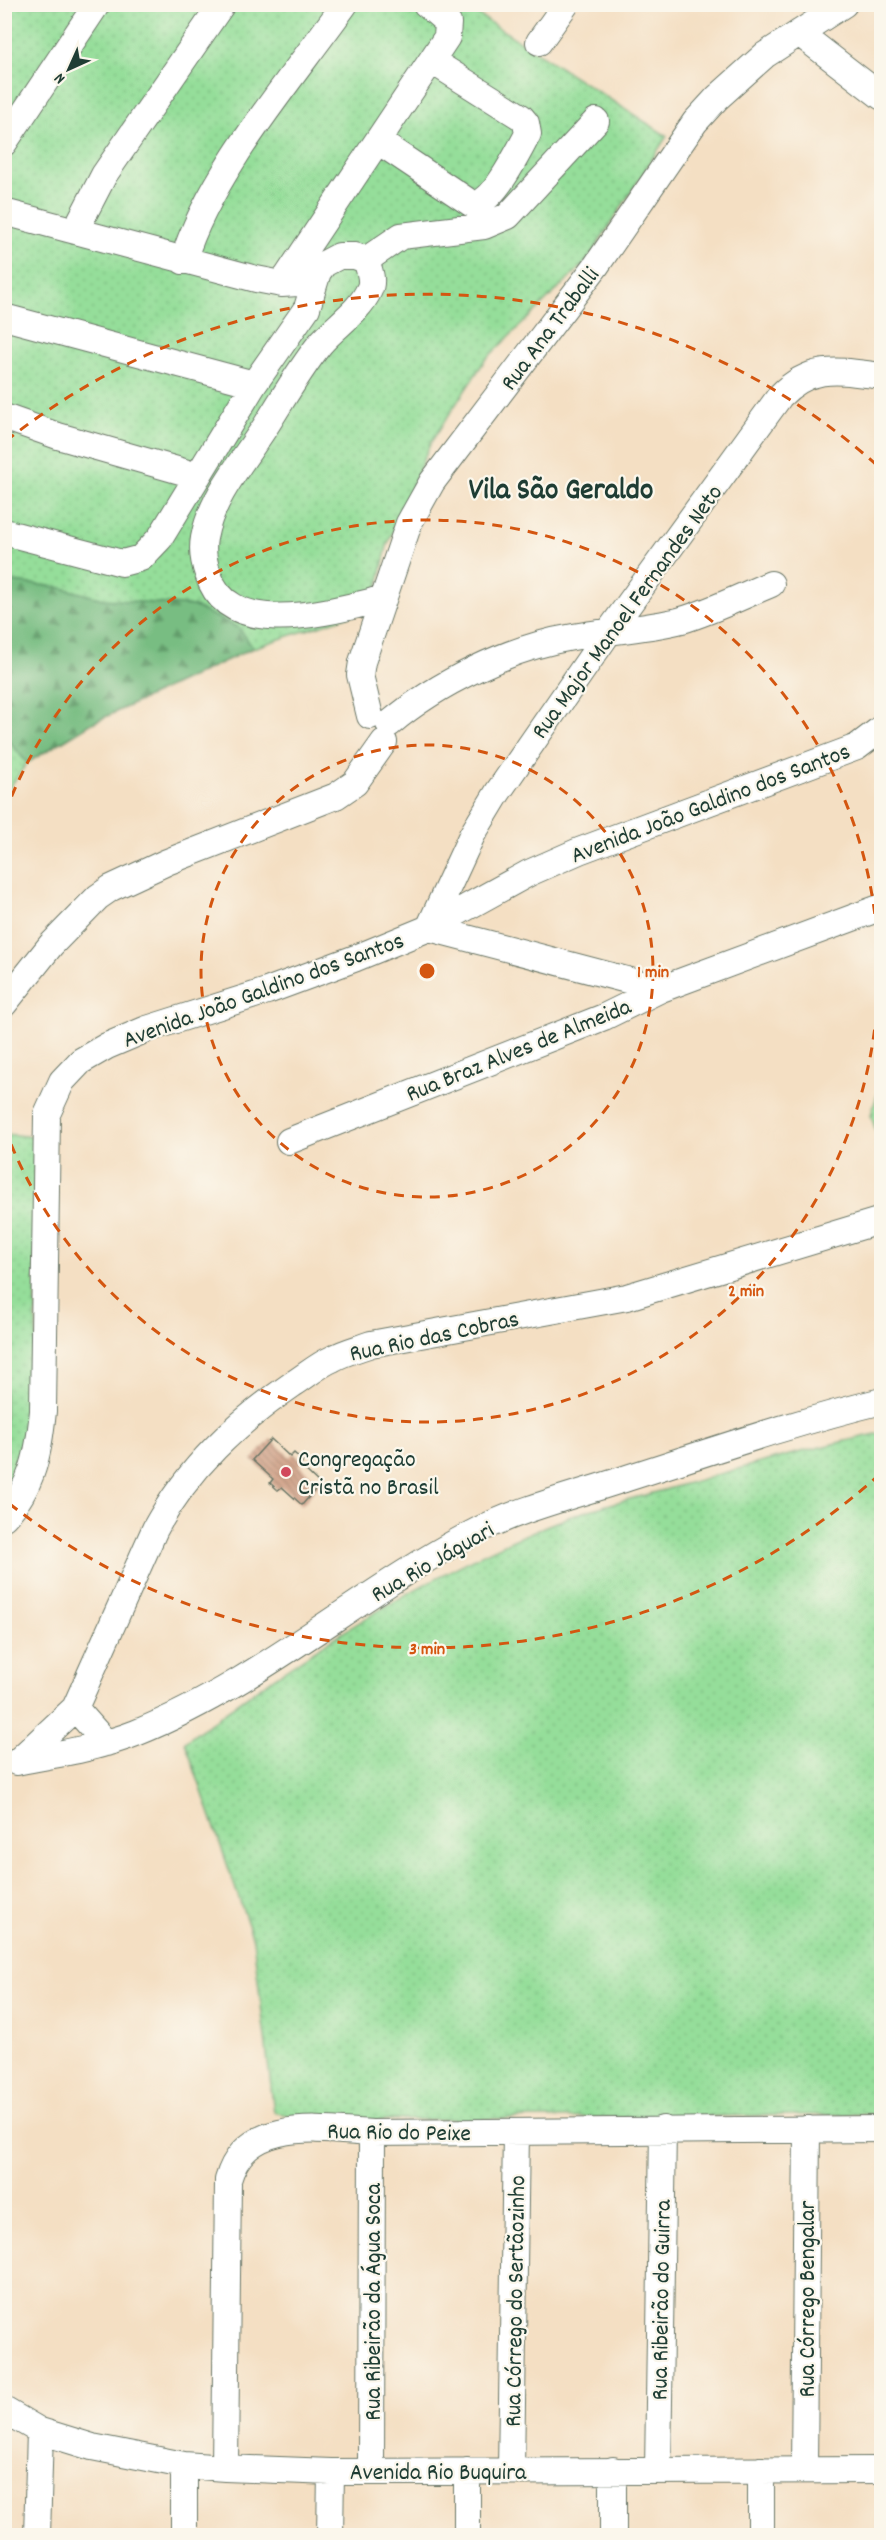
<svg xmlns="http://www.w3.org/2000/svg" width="886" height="2540" font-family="Dekko,sans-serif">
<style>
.grass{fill:url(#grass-dots);stroke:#5a8e67;stroke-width:1.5}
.forest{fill:url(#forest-firs);stroke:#4c7d5b;stroke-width:1.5}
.building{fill:url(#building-back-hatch)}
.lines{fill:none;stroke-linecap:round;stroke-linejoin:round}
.minor-casing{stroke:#6a7666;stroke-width:28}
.minor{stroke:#fff;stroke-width:26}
.ring{fill:none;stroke:#d45610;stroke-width:3;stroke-dasharray:10 8}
.poi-dot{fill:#d1495b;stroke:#fbf7ec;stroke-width:2}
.labels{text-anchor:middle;stroke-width:4.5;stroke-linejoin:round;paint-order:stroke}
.street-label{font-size:24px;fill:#1f3d34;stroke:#fbf7ec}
.poi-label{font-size:24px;fill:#1f3d34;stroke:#fbf7ec;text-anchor:start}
.district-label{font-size:30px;font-weight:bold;fill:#1f3d34;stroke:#fbf7ec}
.centre{fill:#d45610;stroke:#fbf7ec;stroke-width:3}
.ring-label{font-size:18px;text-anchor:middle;font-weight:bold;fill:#d45610;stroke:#fbf7ec;stroke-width:4.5;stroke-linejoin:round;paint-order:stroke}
</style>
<defs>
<pattern id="grass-dots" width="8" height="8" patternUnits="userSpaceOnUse" patternTransform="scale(1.5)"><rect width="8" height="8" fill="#95de9a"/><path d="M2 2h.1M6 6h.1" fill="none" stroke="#80bf85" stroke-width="1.8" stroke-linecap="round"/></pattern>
<pattern id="forest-firs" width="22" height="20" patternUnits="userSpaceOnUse" patternTransform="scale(1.5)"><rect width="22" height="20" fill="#78bd82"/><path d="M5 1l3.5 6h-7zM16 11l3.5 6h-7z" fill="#629b6b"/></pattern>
<pattern id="building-back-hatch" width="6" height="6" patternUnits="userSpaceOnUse" patternTransform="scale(1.5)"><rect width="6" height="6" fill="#d2a389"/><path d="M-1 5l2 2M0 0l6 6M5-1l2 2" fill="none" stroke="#aa8671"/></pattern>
</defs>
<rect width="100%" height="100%" fill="#fbf7ec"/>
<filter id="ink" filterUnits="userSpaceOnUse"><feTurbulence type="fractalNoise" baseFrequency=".0167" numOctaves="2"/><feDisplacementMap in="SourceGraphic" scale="12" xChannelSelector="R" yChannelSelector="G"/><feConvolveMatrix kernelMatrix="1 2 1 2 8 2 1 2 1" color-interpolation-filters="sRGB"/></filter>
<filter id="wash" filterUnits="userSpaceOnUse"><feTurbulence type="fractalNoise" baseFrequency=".008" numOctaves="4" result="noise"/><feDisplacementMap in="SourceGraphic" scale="24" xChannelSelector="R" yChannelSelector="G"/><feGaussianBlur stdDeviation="1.35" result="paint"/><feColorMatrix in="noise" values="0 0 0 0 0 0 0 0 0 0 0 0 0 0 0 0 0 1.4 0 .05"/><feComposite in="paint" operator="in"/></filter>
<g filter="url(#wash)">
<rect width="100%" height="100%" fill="#f4dfc3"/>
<path class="grass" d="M5 5H463L667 136 586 262 485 360 431 442 387 546 373 608 253 648 92 723 27 763 5 794Z
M881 1082V1148L871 1115Z
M5 1134 34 1137 37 1423 23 1474 5 1502Z
M881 1433V2114L312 2121 274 2112 253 1939 185 1742C302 1654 429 1571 566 1518 600 1505 637 1498 671 1488 741 1468 810 1448 881 1433Z"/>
<path class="forest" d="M5 581 58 587 103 599 193 606 239 628 253 648 92 723 27 763 5 736Z"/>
<g id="blocks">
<path class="building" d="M271 1439 290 1457 294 1453 303 1461 300 1465 320 1484 302 1505 282 1487 278 1490 270 1483 273 1479 252 1460Z"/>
</g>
</g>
<g filter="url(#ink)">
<use href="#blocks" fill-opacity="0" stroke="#6a7666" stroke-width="1.5"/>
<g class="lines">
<defs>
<path id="minor" d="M799 33 882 97
M539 42 566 4
M378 141 472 204C493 205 518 152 528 134L526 123 521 117 432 61
M4 143 97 4
M4 212 256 279 282 284 298 283
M75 231 104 175 222 4
M366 260C369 269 374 281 369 290 359 312 335 326 320 344 299 370 283 399 265 427 243 461 211 498 204 538 202 549 204 563 208 574 229 642 331 611 382 599
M366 260 401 236 484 226 508 216 596 121
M183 261C210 173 291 80 345 4
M282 284 447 37 448 23 426 4
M4 317 254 384
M4 417 58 436 198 476
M4 532 122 563 141 558 160 538 254 384 307 308 318 272 324 264 339 256H355L366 260
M370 716 360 675 362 662 409 523 432 482 596 266 695 122 717 98 765 55 844 4
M389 724C437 683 511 647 573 637 609 631 646 629 682 620 712 611 742 596 771 584
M429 928 472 835 498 792 608 633 780 396C812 363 840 371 882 376
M429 928 661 989
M4 1004 51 945 98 897 111 888 167 862 336 796 355 783 384 742
M289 1141 604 1017 661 989 882 907
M4 1517C33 1487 39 1451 43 1411L47 1114 62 1081 81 1061 107 1046 147 1029 267 991 356 958 429 928 529 873 579 851 857 747 882 728
M75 1708 106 1743
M16 1762C57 1754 98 1748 136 1733 258 1684 356 1595 471 1534 516 1510 569 1497 618 1481 706 1453 792 1423 882 1401
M17 1762 75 1708 155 1529C188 1468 236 1423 293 1384 306 1376 318 1365 332 1359 344 1352 358 1349 371 1344L627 1297 882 1220
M4 2410 40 2431 92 2447 184 2465 225 2468 331 2472 882 2470
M225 2468 228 2180C246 2116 321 2130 372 2133L882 2129
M511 2470 516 2132
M613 2470V2536
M658 2470 663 2129
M804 2470 807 2129
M371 2471 372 2133
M37 2536 40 2431
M184 2536V2465
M330 2536 331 2472
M467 2536V2471
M761 2536V2470"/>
</defs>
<use href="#minor" class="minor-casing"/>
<use href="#minor" class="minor"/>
</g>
</g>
<g class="ring">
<circle cx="427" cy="971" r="226"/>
<path d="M5 813A451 451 0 1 1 5 1129"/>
<path d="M880 1474A677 677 0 0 1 6 1501M6 441A677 677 0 0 1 880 468"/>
</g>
<circle class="poi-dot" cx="286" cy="1472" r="6"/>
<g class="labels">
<g class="street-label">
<text transform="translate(549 328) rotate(-53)" y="8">Rua Ana Traballi</text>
<text transform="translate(626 611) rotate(-54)" y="8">Rua Major Manoel Fernandes Neto</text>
<text transform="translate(710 802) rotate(-21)" y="8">Avenida João Galdino dos Santos</text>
<text transform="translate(263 989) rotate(-20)" y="8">Avenida João Galdino dos Santos</text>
<text transform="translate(518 1049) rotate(-22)" y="8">Rua Braz Alves de Almeida</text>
<text transform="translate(434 1335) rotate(-12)" y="8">Rua Rio das Cobras</text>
<text transform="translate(432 1561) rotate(-30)" y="8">Rua Rio Jáguari</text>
<text transform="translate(399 2131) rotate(1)" y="8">Rua Rio do Peixe</text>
<text transform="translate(806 2299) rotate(-90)" y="8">Rua Córrego Bengalar</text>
<text transform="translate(660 2300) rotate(-89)" y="8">Rua Ribeirão do Guirra</text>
<text transform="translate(514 2301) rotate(-89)" y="8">Rua Córrego do Sertãozinho</text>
<text transform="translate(372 2302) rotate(-90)" y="8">Rua Ribeirão da Água Soca</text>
<text x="438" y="2479">Avenida Rio Buquira</text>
</g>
<g class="poi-label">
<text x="298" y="1466">Congregação<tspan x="298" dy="28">Cristã no Brasil</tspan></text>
</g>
<g class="district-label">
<text x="561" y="498">Vila São Geraldo</text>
</g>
</g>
<circle cx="427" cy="971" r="9" class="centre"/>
<g class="ring-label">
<text x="653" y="977">1 min</text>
<text x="746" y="1296">2 min</text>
<text x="427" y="1654">3 min</text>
</g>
<rect width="886" height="2540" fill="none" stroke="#fbf7ec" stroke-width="24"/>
<g transform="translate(69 69) rotate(225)" stroke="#fbf7ec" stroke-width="4.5" paint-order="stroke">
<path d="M0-4.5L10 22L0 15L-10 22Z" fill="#1f3d34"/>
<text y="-9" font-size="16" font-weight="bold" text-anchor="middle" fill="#1f3d34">N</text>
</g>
</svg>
